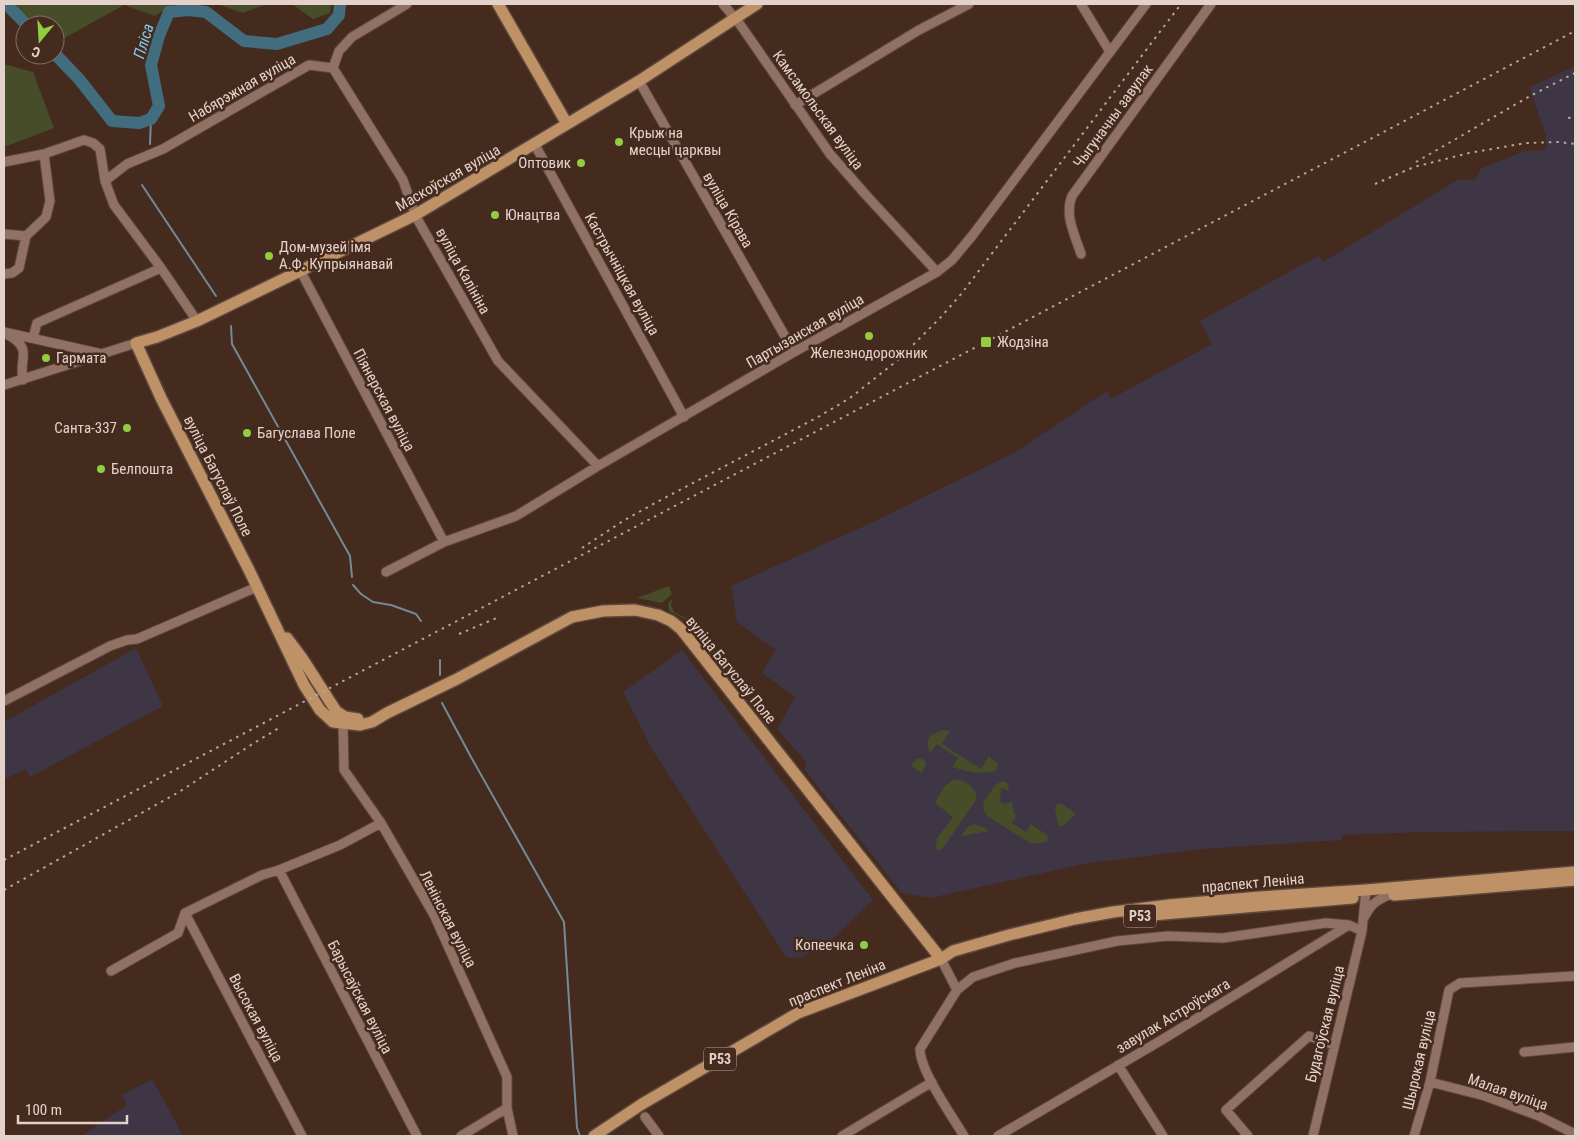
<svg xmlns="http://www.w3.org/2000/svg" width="1579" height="1140" font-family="'Roboto Condensed',sans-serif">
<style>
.industrial{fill:#3e3545}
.green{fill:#474c29}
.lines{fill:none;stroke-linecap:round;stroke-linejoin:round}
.stream{stroke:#728b96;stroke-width:2}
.river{stroke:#416d7f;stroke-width:12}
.minor-casing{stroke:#5e483e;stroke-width:11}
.major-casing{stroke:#5e483e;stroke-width:14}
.minor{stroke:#907163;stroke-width:9}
.major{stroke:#be9167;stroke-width:11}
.rail{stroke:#b9a59c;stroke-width:2;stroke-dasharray:2.5 5;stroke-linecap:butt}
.poi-dot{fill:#90cd40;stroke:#452a1e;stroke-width:2}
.labels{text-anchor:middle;stroke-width:5;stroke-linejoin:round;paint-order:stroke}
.shield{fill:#452a1e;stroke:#b4a096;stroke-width:1}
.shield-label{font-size:14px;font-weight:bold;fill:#e4d2ca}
.street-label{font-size:15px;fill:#e4d2ca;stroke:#452a1e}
.poi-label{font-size:15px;fill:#e4d2ca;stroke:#452a1e;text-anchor:start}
.water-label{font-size:16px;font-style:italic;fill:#84ceed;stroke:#452a1e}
</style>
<rect width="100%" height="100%" fill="#452a1e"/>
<path class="industrial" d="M1575 66V831L1425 832 1342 835V840L1202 849 1083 864 930 898 902 893 804 769 807 763 777 729 795 697 762 673 776 650 737 622 731 586 871 523 1017 451 1107 391 1111 399 1212 344 1200 321 1318 256 1323 262 1459 179 1475 180 1481 168 1525 151 1546 150V136L1532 95 1530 87Z
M136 648 163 706 30 777 25 769 4 780V722Z
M682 650 873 900 835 937 801 958 786 957 652 749 623 692Z
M152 1079 179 1128 182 1136H81L127 1105 122 1095Z"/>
<path class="green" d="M15 4H173L155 16 124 5 59 41 55 38V25H38L17 8Z
M217 4H267L243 13Z
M292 4H331L330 13 313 19Z
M4 64 33 72 54 128 4 147Z
M669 586 672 594 662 603 637 598Z
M673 598 671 605 674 612 688 619 716 650 715 653 710 654 705 652 703 639 687 620 669 611 668 604Z
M943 730 950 731 942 744 981 769 989 756 998 764 996 771C983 775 964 771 952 767L958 758 937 744 930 753 927 744 930 735Z
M920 758 924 760 926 764 922 773 911 766 915 760Z
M954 779C965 781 978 787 976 800L943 848 937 851 936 845 937 842 936 840 953 817 935 803 944 787Z
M1004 781 1008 784 1009 791 1001 788 1000 801 1004 804 1012 802 1014 813 1017 815 1012 823 1026 832 1031 824 1047 835 1048 839 1046 842 1033 844 1030 843 987 816 983 809 984 801 996 784Z
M1058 804H1062L1075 813V815L1062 827 1058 825 1055 810 1056 805Z
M974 824 983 827 989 831 963 836 962 834 968 827Z"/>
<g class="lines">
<path class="stream" d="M150 144 151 119
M142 185 216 296
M231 326 232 344 350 556 352 577
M353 585 361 594 373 602 391 605 416 614 421 621
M440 660V675
M442 703 471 757 564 922 577 1128 580 1136"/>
<path class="river" d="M6 4 27 25
M55 54 79 79 112 121 139 123 151 119 159 106 151 65 159 36 169 12 188 10 206 12 244 41 277 44 327 29 339 15 340 4"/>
<defs>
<path id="minor" d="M723 4 739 23 830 154 866 195 937 272
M1081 4 1110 52
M333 68 403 180 415 215 498 361 598 466
M639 81 794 352
M795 105 919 30 969 4
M535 145 684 417
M4 162 44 154 84 140 93 143 100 149 105 181 114 205 161 268 197 321
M105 181 127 164 163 149 309 65 333 68 339 51 352 37 407 4
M4 234 26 236
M1081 254C1075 235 1064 215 1072 196L1211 4
M300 270 444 542
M4 274 12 273 19 268 26 236 46 217 50 201 44 154
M4 332 98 353
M8 335C34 349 18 359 23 380
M33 338 37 323 161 268
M4 385 136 343
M386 572 444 542 516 516 598 466 794 352 937 272 952 260 972 236 1146 4
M4 701 110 646 127 640 137 639 257 587
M343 724 344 770 381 823 434 915 507 1077V1108L513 1136
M279 870 417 1136
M185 913 302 1136
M1365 916C1371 904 1377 900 1389 895
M941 959 957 990 920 1049C920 1071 952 1116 964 1136
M111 971 178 933 185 913 262 875 279 870 340 845 381 823
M957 990 973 977 1015 963 1117 941 1168 936 1223 938 1326 923 1349 925
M1524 1052 1575 1047
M1118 1065 1163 1136
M1430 1082 1485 1096 1539 1116 1575 1134
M645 1117 659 1136
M461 1136 507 1108
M842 1136 932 1082
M998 1136 1160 1041 1349 925 1362 931
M1248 1136 1226 1110 1309 1036 1334 1045
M1313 1136 1362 931 1366 890
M1414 1136 1430 1082 1449 990 1460 983 1575 976"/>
<path id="major" d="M498 4 567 124
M757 4 639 81 415 215 197 321 157 337 136 343 161 398 249 570 304 685 320 710 333 722 360 725 372 722 387 713 457 679 572 617 603 611 635 610 658 615 671 621 681 629 941 959
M287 638 302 658 336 711 345 717 358 719
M1394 895 1575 880
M1152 915 1353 898
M594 1136 642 1104 798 1013 941 959 953 951 1009 935 1075 919 1113 912 1169 905 1260 897 1366 890 1575 872"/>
</defs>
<use href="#minor" class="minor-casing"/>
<use href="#major" class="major-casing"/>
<use href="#minor" class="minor"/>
<use href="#major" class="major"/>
<path class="rail" d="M1568 118 1575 117
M1416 162 1532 95 1575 73
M1375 184 1414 167 1469 153 1526 143 1559 142 1575 144
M582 548 623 521 655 503 818 417 850 398 898 360 941 317 962 293 1181 4
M459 634 499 617
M4 860 1575 31
M4 890 179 792 254 743 279 728"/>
</g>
<g class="poi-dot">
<circle cx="619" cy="142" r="5"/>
<circle cx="581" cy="163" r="5"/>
<circle cx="495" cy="215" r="5"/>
<circle cx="269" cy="256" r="5"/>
<circle cx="869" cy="336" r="5"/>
<rect x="980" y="336" width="12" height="12" rx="2.5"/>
<circle cx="46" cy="358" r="5"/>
<circle cx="127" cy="428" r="5"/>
<circle cx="247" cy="433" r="5"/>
<circle cx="101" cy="469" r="5"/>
<circle cx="864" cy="945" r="5"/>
</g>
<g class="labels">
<g class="shield">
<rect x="1124" y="904.5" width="32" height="23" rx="4"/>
<rect x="704" y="1047.5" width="32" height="23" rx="4"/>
</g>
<g class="shield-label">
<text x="1140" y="921">Р53</text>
<text x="720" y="1064">Р53</text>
</g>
<g class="street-label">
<text transform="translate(242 88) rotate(-30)" y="5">Набярэжная вуліца</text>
<text transform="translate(818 110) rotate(54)" y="5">Камсамольская вуліца</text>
<text transform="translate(1113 116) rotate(-54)" y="5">Чыгуначны завулак</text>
<text transform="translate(448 178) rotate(-30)" y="5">Маскоўская вуліца</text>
<text transform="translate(728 210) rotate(60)" y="5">вуліца Кірава</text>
<text transform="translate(463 271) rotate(61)" y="5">вуліца Калініна</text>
<text transform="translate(622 274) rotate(61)" y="5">Кастрычніцкая вуліца</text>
<text transform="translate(805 331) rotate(-30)" y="5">Партызанская вуліца</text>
<text transform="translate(384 400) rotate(62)" y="5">Піянерская вуліца</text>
<text transform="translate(218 476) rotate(63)" y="5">вуліца Багуслаў Поле</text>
<text transform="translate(731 670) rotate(51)" y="5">вуліца Багуслаў Поле</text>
<text transform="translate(1253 883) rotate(-5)" y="5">праспект Леніна</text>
<text transform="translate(448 919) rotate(63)" y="5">Ленінская вуліца</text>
<text transform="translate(837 983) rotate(-22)" y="5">праспект Леніна</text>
<text transform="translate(360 997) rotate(63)" y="5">Барысаўская вуліца</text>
<text transform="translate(1173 1016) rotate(-31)" y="5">завулак Астроўскага</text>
<text transform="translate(256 1018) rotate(62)" y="5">Высокая вуліца</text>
<text transform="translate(1325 1024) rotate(-76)" y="5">Будагоўская вуліца</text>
<text transform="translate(1419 1060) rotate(-77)" y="5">Шырокая вуліца</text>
<text transform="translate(1508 1092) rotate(19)" y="5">Малая вуліца</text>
</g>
<g class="poi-label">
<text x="629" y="138">Крыж на<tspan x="629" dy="17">месцы царквы</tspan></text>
<text x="571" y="168" text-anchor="end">Оптовик</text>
<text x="505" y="220">Юнацтва</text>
<text x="279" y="252">Дом-музей імя<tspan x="279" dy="17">А.Ф. Купрыянавай</tspan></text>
<text x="997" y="347">Жодзіна</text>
<text x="869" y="358" text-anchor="middle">Железнодорожник</text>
<text x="56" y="363">Гармата</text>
<text x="117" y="433" text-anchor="end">Санта-337</text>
<text x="257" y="438">Багуслава Поле</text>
<text x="111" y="474">Белпошта</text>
<text x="854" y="950" text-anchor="end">Копеечка</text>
</g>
<g class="water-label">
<text transform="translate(143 41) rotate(-74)" y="6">Пліса</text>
</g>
</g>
<rect width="1579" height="1140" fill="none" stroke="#e4d2ca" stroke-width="10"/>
<g transform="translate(40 40) rotate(198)"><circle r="24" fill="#452a1e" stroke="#856d63"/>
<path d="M0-4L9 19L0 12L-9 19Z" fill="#90cd40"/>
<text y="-8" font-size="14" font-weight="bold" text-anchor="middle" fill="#e4d2ca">С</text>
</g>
<path d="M18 1115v8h109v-8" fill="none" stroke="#e4d2ca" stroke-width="2.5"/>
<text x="25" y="1115" font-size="15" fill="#e4d2ca" stroke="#452a1e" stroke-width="4" paint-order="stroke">100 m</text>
</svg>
